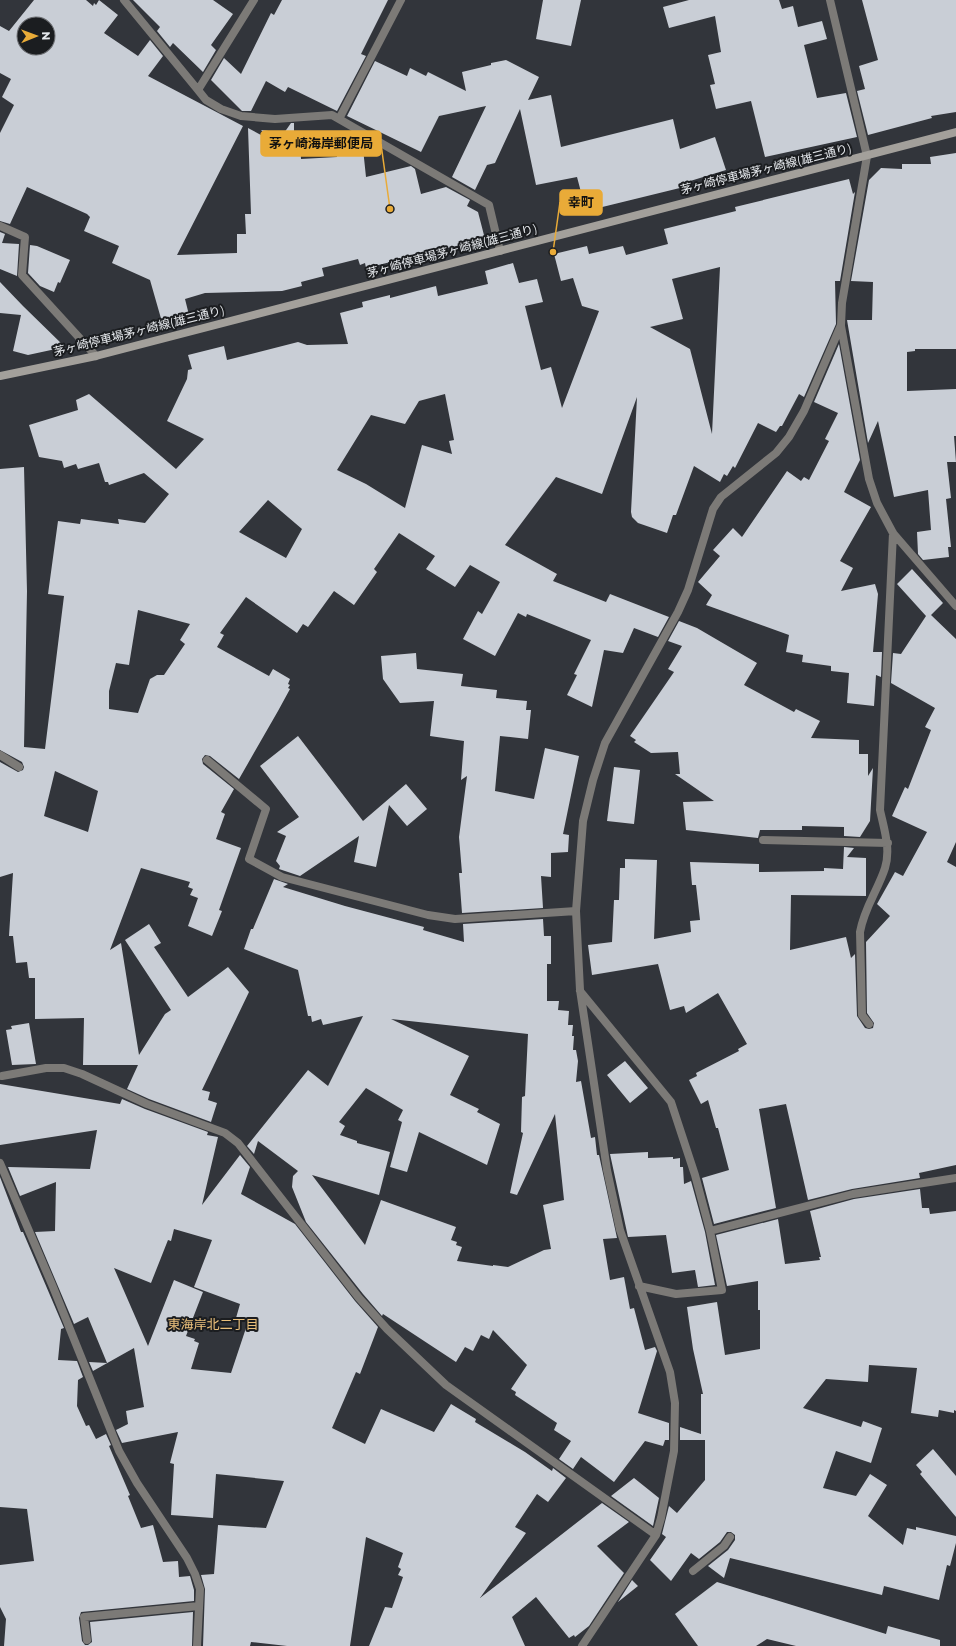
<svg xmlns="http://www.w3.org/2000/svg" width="956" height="1646" font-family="Montserrat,'Noto Sans JP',sans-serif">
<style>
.building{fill:#c9ced6;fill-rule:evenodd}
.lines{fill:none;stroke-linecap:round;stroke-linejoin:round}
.minor{stroke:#7c7a77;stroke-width:8}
.secondary{stroke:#a3a09b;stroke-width:8}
.labels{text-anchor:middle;stroke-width:4;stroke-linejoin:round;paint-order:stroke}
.street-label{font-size:12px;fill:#e5e8ec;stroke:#1b1d20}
.neighbourhood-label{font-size:13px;fill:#ebc07b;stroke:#1b1d20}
.leader{fill:none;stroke:#e9ab38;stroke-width:1.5}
.callout-dot{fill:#e9ab38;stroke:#1b1d20;stroke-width:1.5}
.callout{fill:#e9ab38;stroke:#e9ab38;stroke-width:1.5}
.callout-label{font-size:13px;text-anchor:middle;font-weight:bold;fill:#111}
</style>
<rect width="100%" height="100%" fill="#32353b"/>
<path class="building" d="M34 0H86L93 6 94 3 96 5 99 0 118 15 104 33 138 56 150 40 163 56 148 76 243 126 177 255 237 253V234H246L245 214H251L248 128 272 141 261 130 284 133 291 123H294V138H300L301 159 337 157 336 139 360 137 362 139 366 177 411 166 415 169 421 194 446 187 470 200 467 206 478 212 485 239 366 268 365 263 360 265 358 259 322 268 324 276 301 282 302 286 282 291 205 293 185 299 189 315 162 322 150 280 112 263 119 246 84 231 90 217 87 214 27 187 10 224 0 221V133L14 105 2 97 11 79 0 73V26L9 31ZM24 24H48V48H24Z
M133 0H213L233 14 211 45 216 50 203 72 173 43 170 47 157 31 160 27Z
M282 0H388L361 54 366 56 337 111 288 87 285 92 266 81 251 111H242L211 80 224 58 241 74 271 13 274 15Z
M543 0H581L571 46 536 39Z
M689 0H779L782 9 793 6 798 27 822 21 827 39 804 45 817 98 846 93 857 137 765 157 751 101 716 109 710 85 715 84 708 55 721 52 715 16 669 28 663 7Z
M862 0H956V112L931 116 932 118 868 135 857 91 865 89 859 66 878 60Z
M506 60 539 77 528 100 551 95 561 147 673 119 680 149 715 137 726 170 687 182 688 186 586 211 577 177 536 185 520 109 495 163 487 165 475 190 452 177 486 106 439 116 421 152 347 116 375 61 407 76 410 68 426 76 428 72 466 91 462 72 491 65V63Z
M956 153V349H915V351L907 352V391L956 389V436H954L956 462H947L951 498 946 499 951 547H948L949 557 923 560 918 554 917 532 931 530 928 490 894 497 878 421 868 443 847 320H872L873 282 851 281 869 180 881 168 902 169V164H931L930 157Z
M849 179 853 194 855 192 840 281H835L836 324 804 397 799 394 782 426H780L776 432 758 423 735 468 733 466 727 476 724 474 720 482 694 466 676 515H673L667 533 638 523 632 517 631 512 637 397 602 494 556 477 505 545 557 574 553 581 606 602 610 594 669 617 658 637 634 628 623 653 604 650 592 707 567 695 577 675 574 674 591 640 527 614 526 617 518 613 495 656 463 639 478 611 482 614 500 582 470 565 455 587 426 569 435 556 399 533 374 569 377 572 354 605 334 591 308 627 303 624 297 633 246 597 220 633 224 635 217 647 269 676 273 669 290 679 288 684 290 685 288 688 290 689 278 711 239 779 210 756 205 755 202 759 203 764 234 789 221 812 225 814 216 839 241 848 219 910 222 911 212 936 188 926 198 898 190 895 193 889 188 887 190 882 141 868 110 950 121 943 139 1055 165 1014 171 1010 125 940 149 924 161 943 154 947 188 997 228 967 249 992 202 1090 210 1092 208 1100 217 1103 211 1122 149 1099 127 1089 138 1065H83L84 1018 35 1019V978H29L27 962 16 963 13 936H9L13 873 0 877V762L18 772 23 770 24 767 22 762 0 750V469L24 467 27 591 24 747 45 749 64 596 48 594 58 521 80 524 81 519 119 524 118 519 145 523 169 494 144 473 109 485 108 482H105L99 463 78 469 76 464 64 468 62 461 39 457 29 425 78 410 76 400 89 394 176 469 204 439 167 421 187 379 188 370 192 369 188 355 224 346 227 360 298 342 307 345 348 344 340 313 363 307 362 302 390 295V298L436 286 438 296 488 284 485 271 513 263 519 283 537 279 543 302 525 306 541 370 551 367 562 408 599 311 582 306 573 278 561 281 554 254 587 246 589 254 623 246 626 255 668 244 664 229 736 211 735 207ZM720 267 718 309 712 434 690 349 650 327 683 319 672 279ZM445 394 454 440 449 441 452 454 422 445 405 508 366 484 337 470 371 415 405 424 419 401ZM268 500 302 529 286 558 239 532ZM138 610 190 624 180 640 185 644 164 675H157L150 679 138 713 109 709V691L116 663 129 665ZM55 771 98 791 88 832 44 816Z
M0 232 5 234 2 243 19 244 17 276 0 269Z
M30 245 37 246 70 260 60 283 58 282 54 292 40 286 28 273Z
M0 282 23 306 65 347 28 355 13 351 21 315 0 313Z
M839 344 860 460 844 492 871 507 840 561 853 568 841 591 875 584 878 594 873 652H882L881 677 876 675 874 706 847 703 849 673 831 671V666L802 662 803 655 786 652 789 635 706 605 712 595 698 582 720 556 713 550 733 528 742 537 787 471 801 481 804 477 809 480 829 441 825 439 838 413 814 402Z
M912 569 943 603 931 615 956 639V842L947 862 956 867V1165L919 1173 920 1178 852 1189 808 1200 786 1104 759 1109 776 1208 714 1224 702 1178 729 1170 718 1128H716L708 1100 701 1104 689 1080 697 1076 696 1073 739 1051 738 1049 747 1044 718 993 686 1013 684 1006 670 1010 658 964 592 975 588 945 612 942 614 900H619L620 868H625V859L657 860 654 939 691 932 690 921 700 920 696 885H692L690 862 759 864V872L824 871V868L843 869 844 847 854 848 847 857 866 858V896L791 895 790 950 846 937 851 958 855 954 857 1016 865 1028 869 1029 873 1028 874 1023 867 1013 866 942 890 916 877 904 895 872 903 876 927 832 892 816 905 787 908 789 931 730 925 727 935 708 891 683 893 653 901 654 926 616 897 584Z
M679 621 697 628 757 663 744 685 794 712 796 709 820 721 811 738 859 740V754H868V776L873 768 870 821 860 837 844 836V827L802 826V830H760L758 838 686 830 683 802 714 801 675 774H680L678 752 651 753 634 742 636 740 630 736 674 672 668 669 682 646 668 641Z
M416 653 417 669 463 674 461 686 497 690 496 698 527 701 526 710H531L528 739 500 736 495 791 534 799 545 748 579 756 563 834 569 835 568 852 551 853V877L541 876 543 908 462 913 459 873H462L459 837 467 776 461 780 464 741 430 736 434 701 400 703 383 679 381 656Z
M298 736 363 821 406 784 427 809 407 826 389 805 376 867 354 862 359 836 300 876 279 869 280 866 276 861 286 836 277 832 299 817 260 766Z
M614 767 640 770 634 824 607 821Z
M274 879 288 884 283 887 345 906 424 927 423 930 464 942 463 924 543 919 544 936H551V964H547V1001H559L558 1010 569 1011 568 1025H573L572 1036H574L573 1050H576L578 1061 576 1082 581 1081 591 1138 595 1137 597 1155H599L617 1238 603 1239 610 1280 624 1277 630 1309 634 1308 645 1350 655 1347 657 1351 638 1413 669 1423V1440H665L663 1446 645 1441 614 1482 581 1457 573 1469 559 1459 571 1441 554 1430 557 1423 515 1395 516 1392 511 1389 527 1365 493 1330 489 1339 481 1335 473 1351 465 1347 456 1362 383 1314 382 1316 363 1294 306 1222 292 1187 293 1176 298 1171 258 1141 254 1154 247 1146 308 1070 328 1086 363 1016 323 1025 321 1019 312 1022 311 1016H308L298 970 244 949 251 929H253ZM391 1019 528 1034 525 1096 522 1097 521 1132 523 1133 510 1193 517 1195 555 1114 564 1200 543 1205 551 1249 544 1250 508 1267 493 1265V1266L457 1261 462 1247 456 1245 457 1242 451 1240 456 1227 381 1200 365 1245 312 1175 379 1195 390 1152 357 1143V1141L340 1135 345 1126 339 1122 366 1088 403 1110 398 1120 402 1122 390 1167 407 1172 419 1132 487 1165 500 1124 477 1112 479 1109 450 1095 469 1056Z
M29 1023 36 1064 12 1065 6 1030 12 1029 11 1026Z
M625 1061 648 1088 630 1103 607 1075Z
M0 1084 120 1104 122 1099 145 1109 208 1132 207 1135 218 1137 202 1205 240 1155 250 1167 241 1194 295 1224 355 1301 378 1327 360 1374 356 1372 332 1428 365 1444 381 1409 434 1432 451 1404 476 1419 475 1422 525 1452 552 1471 553 1468 566 1478 548 1502 537 1494 515 1527 526 1533 480 1598 602 1503 629 1522 597 1546 624 1573 589 1626 575 1637 574 1635 569 1638 536 1597 512 1617 525 1646H369L385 1607 392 1608 403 1577 398 1575 401 1569 398 1567 403 1553 366 1537 350 1646H287L251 1642 250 1646H203L205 1589 201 1575 214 1574 218 1525 266 1528 284 1481 216 1474 213 1518 171 1515 174 1464 170 1463 178 1432 122 1443 116 1430 128 1424 126 1411 144 1407 134 1348 93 1371 89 1362 107 1363 88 1317 74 1324 35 1232 55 1231 56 1182 20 1196 8 1167 90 1169 97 1130 0 1145ZM174 1229 212 1240 194 1287 240 1304 236 1318 248 1322 231 1373 191 1369 199 1343 194 1341 195 1339 186 1336 203 1292 174 1280 148 1346 114 1268 151 1283 168 1240 171 1241Z
M648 1152V1158L673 1157V1159L680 1158V1167H683L684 1184 691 1181 705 1232 715 1285 698 1287 695 1270 672 1273 666 1235 628 1237 610 1154Z
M0 1177 21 1232H23L64 1328 61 1329 58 1360 77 1361 83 1377 78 1380 77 1406 86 1426 89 1425 96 1439 106 1434 111 1445 109 1446 130 1495 128 1496 141 1528 153 1525 163 1562 178 1561 179 1577 190 1576 194 1590V1601L81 1612 79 1618 82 1641 85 1645H88L92 1642 90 1622 193 1612 192 1646H4L6 1619 0 1607V1565L34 1561 27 1509 0 1507Z
M920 1189 922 1208H929L930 1214 956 1211V1411L954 1410V1413L939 1410 938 1417 911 1413 917 1368 869 1365 868 1382 826 1379 803 1408 861 1427 863 1421 882 1428 871 1463 836 1451 823 1488 856 1496 870 1474 887 1485 868 1516 903 1545 907 1528 916 1530V1527L956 1536V1543L950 1566 947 1565 939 1600 884 1586 882 1595 730 1558 724 1578 708 1566 728 1550 735 1540V1535L731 1532H727L720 1542 699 1559 691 1553 671 1581 650 1560 666 1537 662 1534 669 1506 677 1513 705 1480V1440H680V1427L701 1434V1394H703L693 1349 687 1307 717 1302 725 1355 760 1349V1310H758V1281L727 1286 716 1235 778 1219 785 1264 820 1260 819 1257H821L810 1211 854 1199Z
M933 1449 956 1476V1517L920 1474 922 1472 916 1465Z
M634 1478 659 1498 653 1526 611 1496Z
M632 1580 638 1586 618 1602Z
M717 1582 886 1634 888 1626 940 1640V1646H796L767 1639 756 1646H698L675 1614Z"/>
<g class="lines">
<path class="minor" d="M124 0 198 90 254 0
M198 90 206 100 221 109 241 116 275 119 332 115 489 205 500 251
M339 119 401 0
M0 226 25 237 22 275 96 356
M841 326 869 479 877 503 893 533 956 606
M0 755 19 767
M207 760 266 809 249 859 282 877 428 915 455 919 576 911
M763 840 888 843
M580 991 671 1102 695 1175 710 1231
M869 1024 862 1015 860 932C864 908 878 890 885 868 891 849 884 829 880 810L893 533
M2 1076 46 1068H64L82 1074 147 1104 225 1133 238 1143 359 1298 387 1329 446 1385 656 1535
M0 1163 53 1287 119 1451 137 1483 187 1558 195 1574 200 1589 197 1646
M639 1286 676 1294 722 1290 710 1231 853 1194 956 1178
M693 1571 724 1546 730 1537
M87 1640 84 1617 199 1606
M582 1646 656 1535 661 1518 674 1451 675 1403 670 1372 620 1230 607 1170 580 990 576 911 583 821 593 780 605 743 678 612 688 590 713 509 721 497 776 453 789 437 804 411 841 325 842 303 867 156 830 0"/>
<path class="secondary" d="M0 376 96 356 956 132"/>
</g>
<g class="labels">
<g class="street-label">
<text transform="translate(766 169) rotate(-14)" y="4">茅ヶ崎停車場茅ヶ崎線(雄三通り)</text>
<text transform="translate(452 251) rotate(-15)" y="4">茅ヶ崎停車場茅ヶ崎線(雄三通り)</text>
<text transform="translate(139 331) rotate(-14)" y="4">茅ヶ崎停車場茅ヶ崎線(雄三通り)</text>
</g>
<g class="neighbourhood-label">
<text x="213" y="1329">東海岸北二丁目</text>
</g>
</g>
<path class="leader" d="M390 209L381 144M553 252L560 202"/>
<g class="callout-dot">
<circle cx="390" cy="209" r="4"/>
<circle cx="553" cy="252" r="4"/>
</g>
<g class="callout">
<rect x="261" y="131" width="120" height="25" rx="4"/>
<rect x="560" y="190" width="42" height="25" rx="4"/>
</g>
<g class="callout-label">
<text x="321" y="148">茅ヶ崎海岸郵便局</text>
<text x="581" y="207">幸町</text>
</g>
<g transform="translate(36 36) rotate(89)"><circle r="19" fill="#1b1d20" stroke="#6c6e72"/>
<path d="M0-3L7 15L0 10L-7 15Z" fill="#e9ab38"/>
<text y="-6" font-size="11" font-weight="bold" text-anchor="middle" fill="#e5e8ec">N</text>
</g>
</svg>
